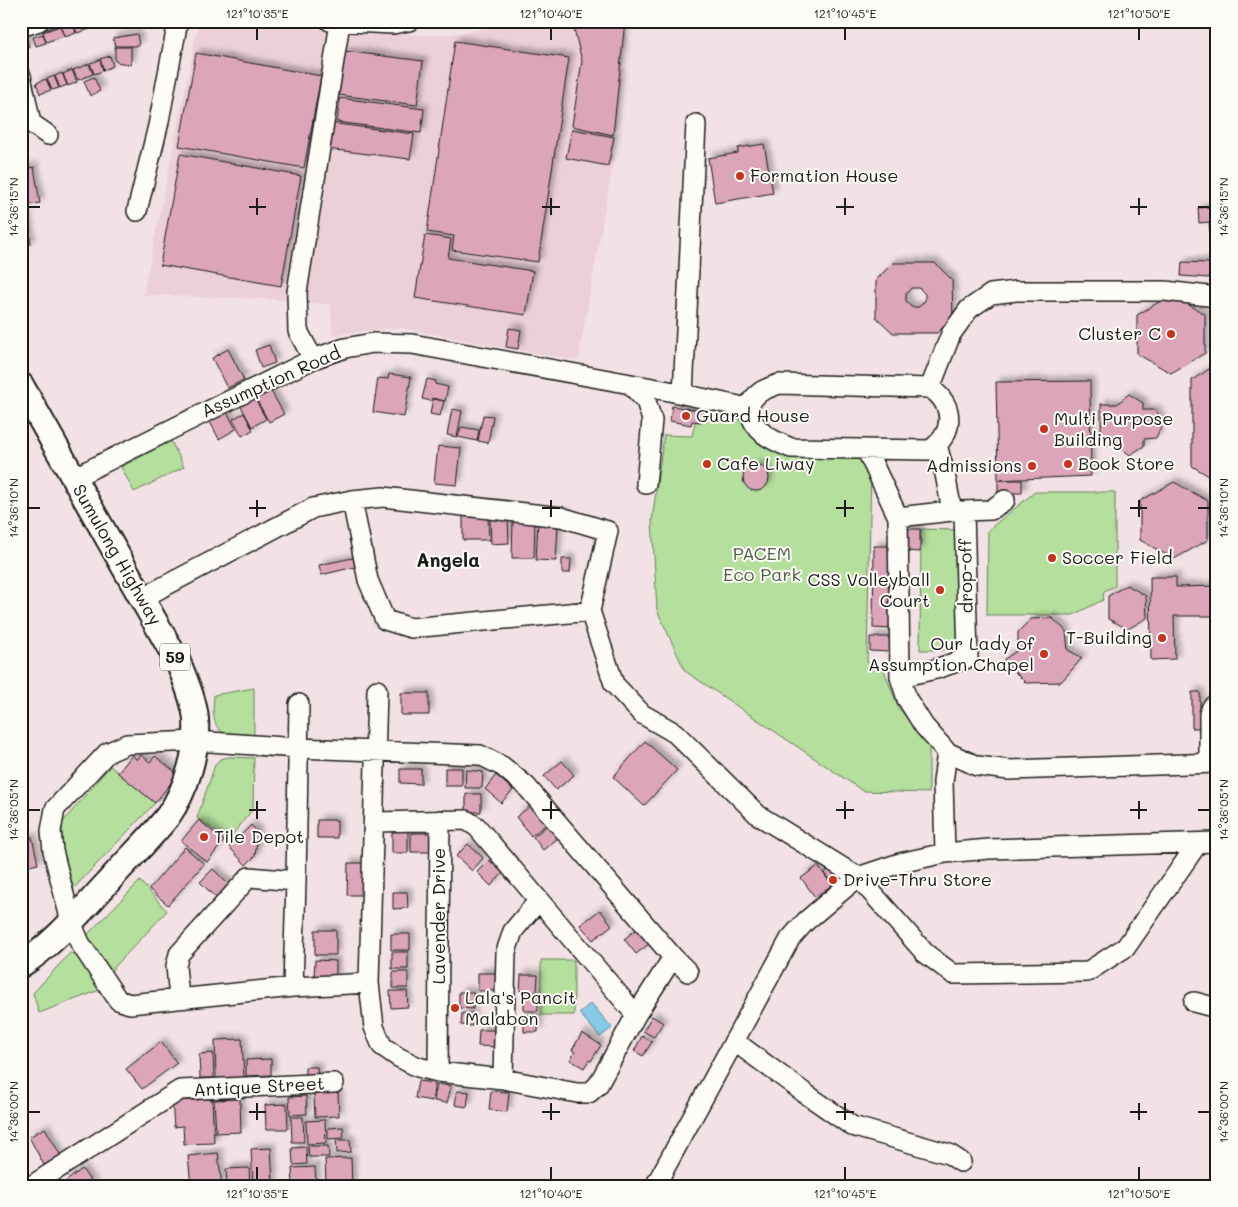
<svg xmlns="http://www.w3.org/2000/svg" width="1238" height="1207" font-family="Mali,sans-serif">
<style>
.built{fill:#ecd0d8}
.green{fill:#b4df9c;stroke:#687e5c}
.water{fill:#85cbe6;stroke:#5b8595}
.building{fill:#dca5ba;stroke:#1c1c1c;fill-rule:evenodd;filter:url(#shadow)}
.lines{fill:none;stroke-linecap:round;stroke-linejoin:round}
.minor-casing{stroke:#1c1c1c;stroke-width:22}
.major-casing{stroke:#1c1c1c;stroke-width:28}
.minor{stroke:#fdfcf7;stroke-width:19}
.major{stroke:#fdfcf7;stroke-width:24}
.ticks{fill:none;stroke:#1c1c1c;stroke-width:2}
.poi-dot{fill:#c8321e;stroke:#fdfcf7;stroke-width:2}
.labels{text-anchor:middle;stroke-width:4;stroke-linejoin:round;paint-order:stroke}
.shield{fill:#fdfcf7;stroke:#605f5e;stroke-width:1}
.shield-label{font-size:16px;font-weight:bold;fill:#1c1c1c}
.poi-label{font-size:18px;fill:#1c1c1c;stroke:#fdfcf7;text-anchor:start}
.street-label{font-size:18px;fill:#1c1c1c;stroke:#fdfcf7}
.park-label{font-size:18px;fill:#516049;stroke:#fdfcf7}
.neighbourhood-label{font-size:19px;font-weight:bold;fill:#1c1c1c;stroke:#fdfcf7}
.neatline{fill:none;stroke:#1c1c1c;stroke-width:2}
.ticks-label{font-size:12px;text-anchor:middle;fill:#1c1c1c}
</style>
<defs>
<filter id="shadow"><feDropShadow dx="4.5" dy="-4.5" stdDeviation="2.5" flood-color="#0004"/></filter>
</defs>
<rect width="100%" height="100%" fill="#f3e2e5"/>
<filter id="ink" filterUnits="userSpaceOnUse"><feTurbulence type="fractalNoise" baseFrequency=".02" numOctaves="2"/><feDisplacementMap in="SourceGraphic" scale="10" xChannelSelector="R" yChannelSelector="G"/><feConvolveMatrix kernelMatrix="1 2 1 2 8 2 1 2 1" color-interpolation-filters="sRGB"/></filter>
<g filter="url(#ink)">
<path class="built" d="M199 21H269L346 33 429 35 463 33 516 21H628L610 181 578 361 400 328 363 331 332 336 331 305 293 300 143 295Z"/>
<path class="green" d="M696 418H740L775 450 798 458 865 456 871 470 867 662 883 668 899 709 929 742V793L863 791 685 671 657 610 652 520 664 435 692 436Z
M171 441 184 467 134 492 121 467Z
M1035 492H1115V586L1104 591 1103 600 1073 615H987L988 530Z
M921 529 959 530V650H920Z
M254 688V736C246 736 234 737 226 734 211 729 213 708 214 695Z
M229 757 254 758 253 809 228 840 197 818 215 765 220 759Z
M110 766 155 803 73 889 62 848V823Z
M140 881 167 911 108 974 86 936Z
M70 953 79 954 99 985 100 990 39 1013 33 993Z
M541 960H574V1015H541Z"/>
<path class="water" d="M591 1003 612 1028 600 1037 579 1013Z"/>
<path class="building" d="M38 21H61L62 24 41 31Z
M87 21 90 29 77 33 73 22Z
M572 21H625L613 135 572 126 582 61Z
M73 23 76 33 65 37 61 27Z
M60 26 64 36 46 42 43 32Z
M43 34 46 43 36 46 33 37Z
M137 34 139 46H115L113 38Z
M26 37 29 47 21 49V38Z
M455 41 569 58 538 262 452 250 454 236 427 232Z
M115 47H131V65L117 62 115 60Z
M344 51 423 61 417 105 339 95Z
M196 53 321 76 304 168 179 146Z
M110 56 113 66 104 70 100 59Z
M100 60 103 71 94 74 90 63Z
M89 64 93 74 78 80 73 70Z
M72 70 77 82 68 86 63 74Z
M62 73 67 85 60 88 55 76Z
M54 76 59 88 52 90 47 79Z
M94 77 100 91 90 96 84 81Z
M46 79 51 90 40 94 36 83Z
M340 98 424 109 421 133 337 122Z
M330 123 414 134 410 159 327 149Z
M572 129 614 137 608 166 566 158Z
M764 144 773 193 715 203 708 158 738 153V148Z
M180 154 301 176 281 286 160 265Z
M34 167 40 203 26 205 21 169Z
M24 204 31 244 21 247V205Z
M1217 207V232L1210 233 1209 222 1199 223 1198 208Z
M425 235 451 239 448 258 533 271 526 315 415 298Z
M1182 262 1210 263 1209 278 1181 276Z
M893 263H935L952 280 953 318 937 333H893L876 317V280ZM911 288H919L925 294V301L919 307H911L906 301V294Z
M1171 295 1205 314V353L1171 373 1137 354V315Z
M509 328 521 330 518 349 506 347Z
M269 345 275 363 261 368 255 350Z
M228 349 244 380 227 388 212 358Z
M1214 366 1217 368V478L1214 479 1192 466V380Z
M389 374 411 377 404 417 373 412 378 378 388 379Z
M427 379 436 381 435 384 448 387 445 401 432 398 431 401 422 399Z
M1090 381 1091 476 998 480 996 382Z
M271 391 284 414 269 422 256 399Z
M1129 394 1143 403V410H1156L1162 424 1156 438 1144 439V446L1130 455 1117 445H1101V404H1117Z
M255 399 266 419 252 427 241 406Z
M433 399 444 401 440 416 430 414Z
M672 406 703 411 701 422 692 421 691 425 670 421Z
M452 409 462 411 457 437 447 435Z
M227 412 236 429 219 439 210 422Z
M244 413 253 430 242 436 233 419Z
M483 415 493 416 488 443 478 441Z
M461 427 479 430 477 441 458 437Z
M438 446 461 448 457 485 434 483Z
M743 478a13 13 0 1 1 26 0a13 13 0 1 1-26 0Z
M998 480H1022V493H998Z
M1174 482 1208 501V540L1174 559 1140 540V501Z
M463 516H488L489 540H463Z
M490 517H508L509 543 491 544Z
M513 519 535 520 534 558H512Z
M538 522 558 523 556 561 536 560Z
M906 529H920V552L905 551Z
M874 546H895L893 629 873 628Z
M357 557 359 566 321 575 319 565Z
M562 559H571L570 573H562Z
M1150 577H1176V587L1217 586V616H1174L1175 659 1151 660Z
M1127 585 1146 596 1147 618 1128 629 1108 619V596Z
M1052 618 1066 631 1068 650 1082 658 1061 682 1026 683 1003 660 1018 650V632L1031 619Z
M870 637H890V652L870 651Z
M1192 692H1200V728H1192Z
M401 693H429V715H401Z
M645 741 677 770 644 806 613 777Z
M132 755 137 760 141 755 150 762 155 756 178 774 155 803 118 773Z
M562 761 574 775 556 790 544 776Z
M445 768H462V786H445Z
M400 769H421V784L400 783Z
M466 770 483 772 482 788H465Z
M496 775 513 790 501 803 485 789Z
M466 794H481V812H466Z
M533 804 548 823 531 836 516 817Z
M199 820 224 841 207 862 181 841Z
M317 820H337V838H317Z
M251 825 258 832 255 856 246 865 229 847Z
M548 825 558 838 543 850 533 837Z
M392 831H408V853H392Z
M411 833H431V852H411Z
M32 837 38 864 21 868V840Z
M468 844 483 858 472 871 456 856Z
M185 847 204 864 168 905 149 889Z
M489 860 503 873 491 886 477 872Z
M348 863H366V895H347Z
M818 866 832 885 815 897 801 878Z
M213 869 229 885 216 898 200 882Z
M828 870 841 877 833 884 824 873Z
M393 892H407L408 908 393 909Z
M600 910 612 925 593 940 580 925Z
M637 929 649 944 636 954 624 939Z
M315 930H336V955H315Z
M391 934H410V950H391Z
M392 952H408V969H392Z
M315 960 336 961V979L314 978Z
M393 972H408V988H393Z
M478 973H499V991H478Z
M521 975H538L537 992 520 991Z
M390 991H407L408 1007 391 1008Z
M459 992H473V1009L459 1008Z
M524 993H538V1011H524Z
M462 1013H473L472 1026 461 1025Z
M524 1015H538V1032H524Z
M652 1016 663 1023 654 1037 643 1031Z
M479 1030H499V1047L478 1046Z
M582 1033 601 1045 591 1061 589 1060 584 1068 570 1060 575 1052 572 1050Z
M642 1036 652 1042 643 1056 634 1051Z
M242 1039 244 1078 216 1079 215 1040Z
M161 1042 177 1063 142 1089 126 1069Z
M213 1053 214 1078H200L199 1054Z
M271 1059V1075L246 1076V1060Z
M305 1067H317L318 1082H305Z
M418 1081 435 1083 432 1101 415 1098Z
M437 1084 451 1086 447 1103 434 1101Z
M457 1091 469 1092 467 1107 455 1105Z
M491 1091 509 1092 507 1112 489 1110Z
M338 1093 339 1116 315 1117 314 1094Z
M306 1096 307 1114 290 1115 289 1097Z
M212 1099 214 1143 184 1144 183 1126 174 1127 172 1101Z
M240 1099 241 1132 216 1133 214 1100Z
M287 1104 288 1129H266L265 1105Z
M291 1117H303L304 1142H292Z
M325 1120 326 1143 307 1144 306 1121Z
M343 1127 344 1138 328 1139V1128Z
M45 1128 61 1156 44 1165 29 1137Z
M336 1140H350L351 1152 337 1153Z
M308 1146H328L329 1157H309Z
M306 1147 307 1164 293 1165 292 1148Z
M271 1148 273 1186H253L251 1149Z
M218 1153 222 1186H191L188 1156Z
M351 1158 352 1186H326L325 1159Z
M315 1167 316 1186H293L292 1168Z
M249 1168 250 1184 227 1185 226 1169Z
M82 1169 94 1186H68L65 1182Z"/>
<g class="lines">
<defs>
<path id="minor" d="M330 21 393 24 409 21
M21 27 39 21
M21 76 31 123 48 135
M137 211 158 126 178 21
M313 359 298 331 297 292 340 23
M630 384 646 401 652 420 646 484
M779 384 930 388C955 405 955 433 930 450L791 448C769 439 754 432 748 408 754 393 764 389 779 384Z
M930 388 951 334 969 309 991 294 1016 291H1165L1217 297
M683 394 696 124
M866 449 898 517 900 677 907 699 924 726 947 752 977 766 1009 770 1217 763
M73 478 313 359 345 348 373 343 412 344 669 391 748 408
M352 500 368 580 385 620 411 628 590 611
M964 511 991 510 1005 500
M898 517 952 511
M142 598 313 508 352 500 383 497 561 517 608 531 590 611 614 684 642 714 675 733 758 815 858 877 925 953 953 974 1087 972 1126 947 1198 843
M900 677 936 669 968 658 964 511H952L945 474 937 445
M377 690 369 983 374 1027 382 1046 398 1057 418 1067 438 1072 503 1079 577 1093H589L598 1085 636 1015 673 957
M1209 762V714L1212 707 1217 703
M374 822 466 820 477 827 636 1015
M945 853 943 782 947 752
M369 983 293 987 130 1004 118 1000 80 943 71 922 53 851 51 831 55 809 107 753 127 744 195 741 298 748 480 755 502 766 526 786 673 957 688 972
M293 987 296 881 299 704
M179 998 176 966 179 954 249 877 296 881
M1194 1002 1217 1008
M734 1041 806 1094 852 1126 949 1154 961 1162
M438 1072 440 820
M503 1079 506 952 513 931 538 901
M31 1186 180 1090 334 1083
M655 1186 790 939 806 921 858 877 900 863 945 853 989 849 1217 842"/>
<path id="major" d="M21 385 179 664C186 682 194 700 196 719 198 751 187 789 168 816 150 839 128 859 109 881 82 910 55 943 21 965"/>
</defs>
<use href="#minor" class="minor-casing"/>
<use href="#major" class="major-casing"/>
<use href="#minor" class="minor"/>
<use href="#major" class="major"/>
</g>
</g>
<path class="ticks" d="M257 28V40M551 28V40M845 28V40M1139 28V40M257 198V215M551 198V215M845 198V215M1139 198V215M28 207H40M249 207H266M542 207H560M836 207H854M1130 207H1147M1198 207H1210M257 500V517M551 500V517M845 500V517M1139 500V517M28 508H40M249 508H266M542 508H560M836 508H854M1130 508H1147M1198 508H1210M257 801V819M551 801V819M845 801V819M1139 801V819M28 810H40M249 810H266M542 810H560M836 810H854M1130 810H1147M1198 810H1210M257 1103V1120M551 1103V1120M845 1103V1120M1139 1103V1120M28 1112H40M249 1112H266M542 1112H560M836 1112H854M1130 1112H1147M1198 1112H1210M257 1167V1180M551 1167V1180M845 1167V1180M1139 1167V1180"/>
<g class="poi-dot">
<circle cx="740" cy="176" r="5"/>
<circle cx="1171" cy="334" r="5"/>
<circle cx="686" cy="416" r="5"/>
<circle cx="1044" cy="429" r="5"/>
<circle cx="707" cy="464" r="5"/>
<circle cx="1068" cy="464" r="5"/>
<circle cx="1032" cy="466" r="5"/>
<circle cx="1052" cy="558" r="5"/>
<circle cx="940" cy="590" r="5"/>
<circle cx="1162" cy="638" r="5"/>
<circle cx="1044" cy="654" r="5"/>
<circle cx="204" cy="837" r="5"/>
<circle cx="833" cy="880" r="5"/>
<circle cx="455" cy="1008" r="5"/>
</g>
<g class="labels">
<rect class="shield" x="160" y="643.5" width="30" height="27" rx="4"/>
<g class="shield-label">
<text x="175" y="663">59</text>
</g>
<g class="poi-label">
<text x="750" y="182">Formation House</text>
<text x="1161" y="340" text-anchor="end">Cluster C</text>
<text x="696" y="422">Guard House</text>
<text x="1054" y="425">Multi Purpose<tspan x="1054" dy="21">Building</tspan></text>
<text x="717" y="470">Cafe Liway</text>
<text x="1078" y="470">Book Store</text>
<text x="1022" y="472" text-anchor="end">Admissions</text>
<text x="1062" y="564">Soccer Field</text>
<text x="930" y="586" text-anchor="end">CSS Volleyball<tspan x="930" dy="21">Court</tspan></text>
<text x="1152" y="644" text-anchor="end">T-Building</text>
<text x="1034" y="650" text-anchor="end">Our Lady of<tspan x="1034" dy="21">Assumption Chapel</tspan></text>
<text x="214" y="843">Tile Depot</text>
<text x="843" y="886">Drive-Thru Store</text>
<text x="465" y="1004">Lala's Pancit<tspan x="465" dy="21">Malabon</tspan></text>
</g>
<g class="street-label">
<text transform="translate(271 382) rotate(-24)" y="6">Assumption Road</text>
<text transform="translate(117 555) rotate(60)" y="6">Sumulong Highway</text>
<text transform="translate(966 576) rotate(-91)" y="6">drop-off</text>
<text transform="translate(439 916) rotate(-90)" y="6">Lavender Drive</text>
<text transform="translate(259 1087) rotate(-3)" y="6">Antique Street</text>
</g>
<g class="park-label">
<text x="762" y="560">PACEM<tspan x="762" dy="21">Eco Park</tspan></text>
</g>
<g class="neighbourhood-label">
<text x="448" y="567">Angela</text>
</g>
</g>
<rect width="1238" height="1207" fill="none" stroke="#fdfcf7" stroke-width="55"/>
<rect x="28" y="28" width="1182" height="1152" class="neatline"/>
<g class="ticks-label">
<text x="257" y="18">121°10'35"E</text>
<text x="551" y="18">121°10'40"E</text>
<text x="845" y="18">121°10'45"E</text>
<text x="1139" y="18">121°10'50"E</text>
<text transform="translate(14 207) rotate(-90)" y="4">14°36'15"N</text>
<text transform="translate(1224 207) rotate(-90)" y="4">14°36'15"N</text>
<text transform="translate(14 508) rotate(-90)" y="4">14°36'10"N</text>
<text transform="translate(1224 508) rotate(-90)" y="4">14°36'10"N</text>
<text transform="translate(14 810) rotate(-90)" y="4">14°36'05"N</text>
<text transform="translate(1224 810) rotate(-90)" y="4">14°36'05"N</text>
<text transform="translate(14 1112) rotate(-90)" y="4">14°36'00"N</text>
<text transform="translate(1224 1112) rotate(-90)" y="4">14°36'00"N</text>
<text x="257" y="1198">121°10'35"E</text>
<text x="551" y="1198">121°10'40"E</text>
<text x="845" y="1198">121°10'45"E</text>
<text x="1139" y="1198">121°10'50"E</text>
</g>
</svg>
